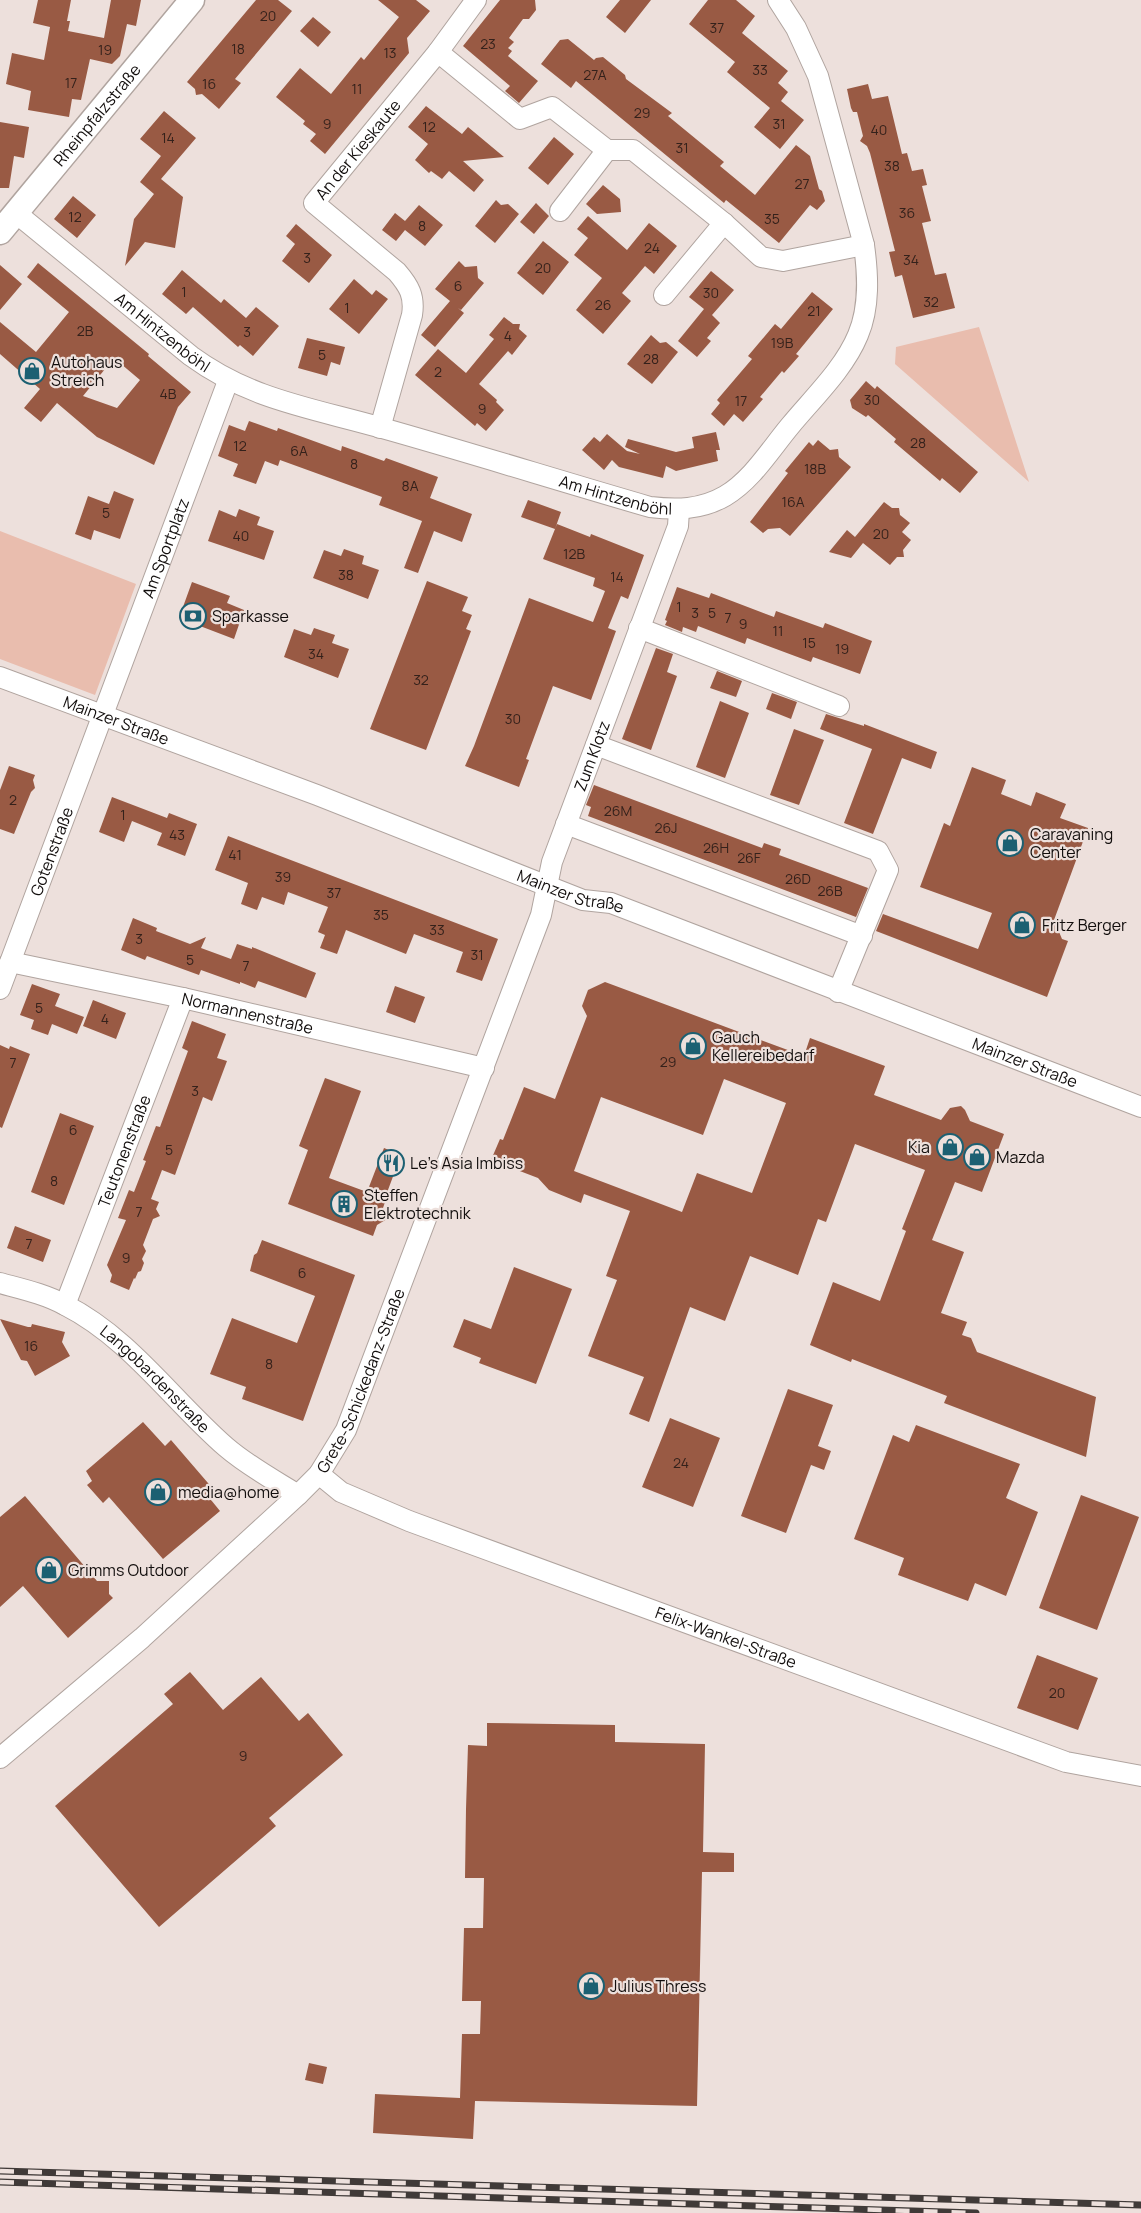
<svg xmlns="http://www.w3.org/2000/svg" width="1141" height="2213" font-family="Manrope,sans-serif">
<style>
.green{fill:#e9bdae}
.building{fill:#995a44;fill-rule:evenodd}
.lines{fill:none;stroke-linecap:round;stroke-linejoin:round}
.minor-casing{stroke:#b0a49f;stroke-width:22}
.tertiary-casing{stroke:#b0a49f;stroke-width:27}
.minor{stroke:#fff;stroke-width:20}
.tertiary{stroke:#fff;stroke-width:24}
.rail-casing{stroke:#403a38;stroke-width:7}
.rail{stroke:#ede0dc;stroke-width:4.5;stroke-dasharray:14;stroke-linecap:butt}
.labels{text-anchor:middle;stroke-width:4.5;stroke-linejoin:round;paint-order:stroke}
.number-label{font-size:14px;fill:#34211b}
.street-label{font-size:16px;fill:#120e0d;stroke:#ede0dc}
.poi-label{font-size:16px;fill:#120e0d;stroke:#ede0dc;text-anchor:start}
</style>
<rect width="100%" height="100%" fill="#ede0dc"/>
<path class="green" d="M979 327 1029 482 895 364 896 347Z
M0 531 136 584 95 695 0 659Z"/>
<path class="building" d="M38 0H71L67 21H70L68 31 104 38 111 0H141L136 26 127 24 120 56 112 64 90 59 81 100 72 99 69 117 28 110 31 91 6 84 12 53 44 60 50 27 33 23Z
M256 0H278L292 11 235 79 241 83 219 109 202 94 196 95 195 89 187 82Z
M378 0H416L430 11 407 38 409 53 325 154 310 141 316 134 303 124 305 121 276 97 300 68 331 94 361 57 364 60 399 17Z
M500 0H535L536 10 529 19H523L509 38 514 42 508 48 512 51 508 56 538 81 519 103 505 91 510 86 463 46Z
M620 0H651L625 33 606 17Z
M708 0H736L755 16 742 33 788 71 778 83 788 92 781 101 804 120 780 149 754 127 770 108 727 72 735 62 689 24Z
M313 17 331 32 318 47 300 31Z
M568 39 594 60 596 58 603 57 625 75 626 79 672 113 668 116 724 162 720 166 755 195 796 145 810 156 819 189 822 191 825 201 817 210 810 205 779 243 726 200 724 203 576 81 571 88 541 64 560 40Z
M868 84 872 99 888 96 902 154 907 153 912 171 923 169 927 185 922 186 931 221 922 223 935 275 946 273 955 308 913 318 902 275 895 277 889 252 895 251 870 153 867 146 860 141 863 136 857 112H853L851 108 847 89Z
M426 106 462 134 468 127 504 157 463 161 484 180 474 192 449 171 442 179 431 171 429 173 415 160 428 144 408 127Z
M164 111 196 138 161 179 183 197 175 248 145 242 125 266 134 219 154 194 140 182 161 156 140 139Z
M0 122 29 127 24 158 14 156 9 188H0Z
M554 137 574 154 548 185 528 168Z
M603 185 620 199 621 212 597 214 586 204Z
M73 196 96 215 77 238 54 219Z
M496 200 501 205 508 204 519 214 495 243 475 226Z
M536 203 549 216 534 234 520 222Z
M419 205 443 225 425 246 405 230 396 241 382 230 395 213 405 221Z
M588 216 627 250 649 223 677 246 654 274 645 266 622 293 631 301 603 334 576 310 602 278 574 255 588 238 577 229Z
M296 224 332 255 309 283 282 261 295 244 286 236Z
M543 241 569 262 543 295 517 273Z
M459 261 465 267 477 266 478 278 484 283 461 310 458 308 464 313 435 347 421 335 450 301 435 289Z
M38 263 149 354 148 356 191 392 178 407 154 465 97 437 57 403 41 422 24 408 40 389 0 354V322L36 352 69 312 27 277ZM114 358 140 380 117 408 83 396Z
M0 265 22 284 0 310Z
M182 270 221 303 224 299 246 318 256 307 279 326 253 356 240 345 238 347 193 307 186 314 162 294Z
M711 271 734 290 712 315 720 323 707 338 711 341 697 357 678 341 704 309 689 297Z
M354 279 372 295 376 290 388 299 359 334 329 309Z
M812 292 833 309 796 354 799 356 784 373 782 371 760 397 763 399 743 422 734 414 724 426 711 414 720 403 717 400 752 359 748 356 775 324 781 329Z
M504 317 513 324H520L519 329 527 336 512 355 508 351 479 384 497 400 496 402 504 410 486 431 477 423 475 426 415 375 438 349 466 373 494 339 489 335Z
M651 335 660 343 666 342 678 352 652 384 627 364Z
M307 338 345 347 340 365 331 362 327 376 298 368Z
M866 381 875 389 877 386 978 472 960 493 942 478 940 481 894 442 896 439 868 415 866 417 852 408 850 400Z
M249 421 277 431 278 428 341 451 342 446 384 461 386 458 438 477 430 498 472 514 462 542 434 531 418 573 404 568 422 521 379 505 382 497 280 460 278 466 265 461 256 484 233 476 238 464 218 456 229 425 245 431Z
M716 432 720 450H716L718 461 676 471 666 466 663 478 619 467 612 460 604 470 582 450 594 437 600 442 607 434 627 451 640 454 625 447 628 439 676 452 694 448 692 437Z
M818 440 830 450 838 449 839 457 851 467 790 536 780 528 768 529 763 533 750 522 788 473 785 471 809 442 813 446Z
M114 491 134 499 120 539 94 530 91 540 75 534 88 496 109 504Z
M528 500 561 512 555 529 521 517Z
M884 502 892 508H899L900 515 910 523 902 532 911 540 903 550 904 557H897L890 565 863 543 851 558 829 552 847 530 855 537Z
M239 509 260 517 257 525 274 531 264 560 208 541 219 510 236 517Z
M557 524 590 537 591 534 644 555 628 599 621 596 608 628 616 631 591 700 553 686 526 759 529 760 519 787 465 766 474 746 529 598 593 622 605 591 593 586 595 578 543 559Z
M344 549 364 556 362 564 379 570 368 599 313 578 324 550 341 556Z
M427 581 468 597 462 611 472 615 466 629 471 631 426 750 370 729Z
M192 582 230 596 227 603 244 610 234 639 179 618Z
M677 587 709 598 711 593 774 617 776 611 823 628 825 623 872 641 860 674 813 657 811 662 747 638 745 644 698 626 696 632 683 627 682 632 665 625 667 621 665 620Z
M314 628 335 635 332 643 349 649 338 678 284 657 294 629 311 635Z
M656 648 673 654 667 672 677 676 651 750 622 739Z
M717 671 742 681 736 697 710 688Z
M772 693 797 702 791 719 766 709Z
M720 701 749 713 725 778 696 767Z
M826 714 864 726V724L937 752 931 769 902 758 873 834 844 823 872 749 820 729Z
M794 729 824 740 799 805 770 795Z
M9 766 35 775 33 780 35 788 31 792 14 834 0 829V790Z
M972 767 1006 780 1001 794 1031 806 1036 792 1066 804 1060 818 1088 828 1054 920 1062 939 1068 941 1047 997 876 931 883 914 978 949 992 913 920 887 944 823 950 826Z
M594 785 762 848 764 843 781 849 779 855 868 888 856 917 588 816 591 807 586 805Z
M112 797 167 818 169 813 197 824 185 856 157 845 162 833 132 821 124 842 99 832Z
M228 836 498 939 482 981 456 972 463 952 414 934 406 954 346 930 337 954 320 948 325 935 318 932 328 907 288 892 284 905 262 897 257 910 241 904 248 883 215 870Z
M133 918 157 928 156 931 190 944 206 937 201 948 231 959 237 944 252 949V947L316 973 306 998 258 981 255 988 240 982V984L201 970 199 975 147 956 145 960 121 950Z
M605 982 804 1056 810 1038 885 1066 874 1095 941 1120 950 1108 961 1106 965 1110 970 1121 1004 1134 982 1192 955 1182 932 1240 964 1252 941 1313 967 1322 962 1335 971 1338 977 1352 1096 1397 1086 1457 944 1403 947 1396 852 1359 851 1362 810 1345 833 1282 880 1301 906 1231 902 1229 925 1170 855 1144 826 1222 818 1219 798 1275 750 1256 725 1321 690 1307 649 1422 629 1414 644 1377 588 1356 617 1280 606 1276 630 1211 584 1194 581 1203 549 1190 538 1178 491 1160 500 1139 503 1140 524 1087 555 1099 587 1016 582 1006 588 990ZM724 1079 786 1103 752 1193 697 1173 682 1212 574 1171 601 1097 703 1135Z
M32 984 60 994 55 1006 84 1017 77 1034 52 1024 48 1035 31 1029 34 1020 20 1015Z
M395 986 425 997 415 1023 386 1012Z
M93 1000 126 1013 116 1039 83 1026Z
M192 1021 226 1034 217 1058 227 1061 212 1101 203 1097 175 1175 162 1170 151 1199 159 1202 156 1209 160 1216 153 1219 143 1245 146 1251 142 1259 144 1263 141 1271 138 1272 135 1279 134 1278 129 1290 110 1282 112 1275 107 1265 126 1220 118 1218 129 1190 134 1192 146 1161 143 1160 151 1139 156 1126 160 1127 188 1051 182 1048Z
M0 1045 9 1049 10 1046 30 1054 2 1128 0 1127Z
M325 1078 361 1091 329 1178 367 1192 384 1148 401 1155 385 1198 386 1199 382 1211 387 1219 377 1225 373 1236 288 1204 308 1150 299 1146Z
M60 1113 94 1126 64 1205 31 1192Z
M15 1226 51 1240 43 1262 7 1248Z
M262 1240 355 1275 303 1421 242 1399 246 1387 210 1374 232 1318 297 1343 315 1296 250 1271 254 1255 257 1253Z
M514 1267 572 1289 536 1384 479 1363 481 1358 453 1347 464 1319 491 1329Z
M0 1319 28 1327H31L32 1324 65 1332 62 1342 70 1356 35 1376 27 1361 21 1360Z
M788 1389 833 1405 818 1446 831 1451 824 1470 811 1465 786 1533 741 1516Z
M670 1418 720 1438 693 1507 642 1487Z
M143 1422 165 1446 171 1440 214 1490 207 1495 220 1511 163 1559 109 1497 103 1503 87 1485 92 1481 86 1471Z
M916 1425 1020 1464 1006 1498 1038 1512 1006 1596 975 1583 968 1601 898 1575 904 1558 854 1539 893 1435 909 1442Z
M1081 1495 1139 1517 1097 1630 1039 1608Z
M25 1496 97 1581H109V1594L113 1598 68 1638 23 1586 0 1607V1517Z
M1037 1655 1098 1678 1078 1730 1017 1708Z
M190 1672 223 1710 261 1677 299 1721 308 1713 343 1755 269 1818 276 1826 159 1927 55 1806 173 1704 164 1694Z
M487 1723 615 1725V1742L705 1744 703 1852 734 1853V1872H702L697 2106 475 2101 473 2139 373 2133 375 2094 460 2098 462 2034H480L481 2001H462L464 1928H483L484 1878H465L466 1809 468 1745 487 1746Z
M309 2063 327 2067 323 2084 305 2080Z"/>
<g class="lines">
<defs>
<g id="minor">
<path d="M438 52 476 0"/>
<path d="M560 211 607 150"/>
<path id="s1" d="M16 213 191 356C251 400 312 408 382 428 471 453 560 481 650 507 676 510 701 510 725 496 752 480 770 450 790 426 813 398 844 369 858 335 870 307 868 274 864 245L818 76 796 28 778 0"/>
<path d="M664 295 724 223"/>
<path id="s2" d="M380 428 412 315C415 296 409 286 397 272L314 203 438 52 520 119 552 107 607 150H633L724 223 761 257 783 261 864 245"/>
<path d="M639 628 839 706"/>
<path id="s3" d="M0 677 317 795 583 900 611 903 1141 1107"/>
<path d="M596 745 878 851 888 870 838 992"/>
<path d="M566 824 862 936"/>
<path id="s4" d="M10 962 183 998 484 1068"/>
<path id="s5" d="M0 989 228 381"/>
<path id="s6" d="M0 1283C22 1289 45 1294 65 1305 130 1338 172 1400 226 1447 248 1466 274 1480 298 1495"/>
<path id="s7" d="M65 1305 183 998"/>
<path id="s8" d="M319 1474 341 1492 409 1521 1066 1762 1141 1776"/>
<path id="s9" d="M0 1758 142 1638 298 1495 319 1474 346 1430 541 915 552 862 678 526 679 510"/>
</g>
<g id="tertiary">
<path id="s10" d="M0 232 192 0"/>
</g>
</defs>
<use href="#minor" class="minor-casing"/>
<use href="#tertiary" class="tertiary-casing"/>
<use href="#minor" class="minor"/>
<use href="#tertiary" class="tertiary"/>
<defs>
<path id="rail" d="M0 2171 1141 2205
M0 2182 976 2213"/>
</defs>
<use href="#rail" class="rail-casing"/>
<use href="#rail" class="rail"/>
</g>
<defs>
<symbol id="shop-ring" viewBox="-11 -11 22 22"><circle r="9.5" fill="#ede0dc" stroke="#1c6072" stroke-width="1.5"/><path d="M-5-2.5h2.3a2.7 3.5 0 0 1 5.4 0H5L5.5 6h-11ZM-1.5-2.5h3a1.5 2.3 0 0 0-3 0Z" fill="#1c6072"/></symbol>
<symbol id="bank-ring" viewBox="-11 -11 22 22"><circle r="9.5" fill="#ede0dc" stroke="#1c6072" stroke-width="1.5"/><path d="M-6-4H6V4H-6ZM0-2.3a2.3 2.3 0 1 0 0 4.6a2.3 2.3 0 1 0 0-4.6Z" fill="#1c6072"/></symbol>
<symbol id="restaurant-ring" viewBox="-11 -11 22 22"><circle r="9.5" fill="#ede0dc" stroke="#1c6072" stroke-width="1.5"/><path d="M-5-6h1v4h1v-4h1v4h1v-4h1v5L-1.5 .5V6h-2V.5L-5-1ZM5-6V6H3V1.5H1.5Q1.5-4 5-6Z" fill="#1c6072"/></symbol>
<symbol id="building-ring" viewBox="-11 -11 22 22"><circle r="9.5" fill="#ede0dc" stroke="#1c6072" stroke-width="1.5"/><path d="M-4-6H4V6H1V3H-1V6H-4ZM-2.5-4.3h1.7v1.8h-1.7ZM.8-4.3h1.7v1.8H.8ZM-2.5-1h1.7V.8h-1.7ZM.8-1h1.7V.8H.8Z" fill="#1c6072"/></symbol>
</defs>
<g fill-rule="evenodd">
<use href="#shop-ring" x="17" y="356" width="30" height="30"/>
<use href="#bank-ring" x="178" y="601" width="30" height="30"/>
<use href="#shop-ring" x="995" y="828" width="30" height="30"/>
<use href="#shop-ring" x="1007" y="910" width="30" height="30"/>
<use href="#shop-ring" x="678" y="1031" width="30" height="30"/>
<use href="#shop-ring" x="935" y="1132" width="30" height="30"/>
<use href="#shop-ring" x="962" y="1142" width="30" height="30"/>
<use href="#restaurant-ring" x="376" y="1148" width="30" height="30"/>
<use href="#building-ring" x="329" y="1189" width="30" height="30"/>
<use href="#shop-ring" x="143" y="1477" width="30" height="30"/>
<use href="#shop-ring" x="34" y="1555" width="30" height="30"/>
<use href="#shop-ring" x="576" y="1971" width="30" height="30"/>
</g>
<g class="labels">
<g class="number-label">
<text x="268" y="21">20</text>
<text x="717" y="33">37</text>
<text x="488" y="49">23</text>
<text x="238" y="54">18</text>
<text x="105" y="55">19</text>
<text x="390" y="58">13</text>
<text x="760" y="75">33</text>
<text x="595" y="80">27A</text>
<text x="71" y="88">17</text>
<text x="209" y="89">16</text>
<text x="357" y="94">11</text>
<text x="642" y="118">29</text>
<text x="327" y="129">9</text>
<text x="779" y="129">31</text>
<text x="429" y="132">12</text>
<text x="879" y="135">40</text>
<text x="168" y="143">14</text>
<text x="682" y="153">31</text>
<text x="892" y="171">38</text>
<text x="802" y="189">27</text>
<text x="907" y="218">36</text>
<text x="75" y="222">12</text>
<text x="772" y="224">35</text>
<text x="422" y="231">8</text>
<text x="652" y="253">24</text>
<text x="307" y="263">3</text>
<text x="911" y="265">34</text>
<text x="543" y="273">20</text>
<text x="458" y="291">6</text>
<text x="184" y="297">1</text>
<text x="711" y="298">30</text>
<text x="931" y="307">32</text>
<text x="603" y="310">26</text>
<text x="347" y="313">1</text>
<text x="814" y="316">21</text>
<text x="85" y="336">2B</text>
<text x="247" y="337">3</text>
<text x="508" y="341">4</text>
<text x="782" y="348">19B</text>
<text x="322" y="360">5</text>
<text x="651" y="364">28</text>
<text x="438" y="377">2</text>
<text x="168" y="399">4B</text>
<text x="872" y="405">30</text>
<text x="741" y="406">17</text>
<text x="482" y="414">9</text>
<text x="918" y="448">28</text>
<text x="240" y="451">12</text>
<text x="299" y="456">6A</text>
<text x="354" y="469">8</text>
<text x="815" y="474">18B</text>
<text x="410" y="491">8A</text>
<text x="793" y="507">16A</text>
<text x="106" y="518">5</text>
<text x="881" y="539">20</text>
<text x="241" y="541">40</text>
<text x="574" y="559">12B</text>
<text x="346" y="580">38</text>
<text x="617" y="582">14</text>
<text x="679" y="612">1</text>
<text x="695" y="618">3</text>
<text x="712" y="618">5</text>
<text x="728" y="623">7</text>
<text x="743" y="629">9</text>
<text x="778" y="636">11</text>
<text x="809" y="648">15</text>
<text x="842" y="654">19</text>
<text x="316" y="659">34</text>
<text x="421" y="685">32</text>
<text x="513" y="724">30</text>
<text x="13" y="805">2</text>
<text x="618" y="816">26M</text>
<text x="123" y="820">1</text>
<text x="666" y="833">26J</text>
<text x="177" y="840">43</text>
<text x="716" y="853">26H</text>
<text x="235" y="860">41</text>
<text x="749" y="863">26F</text>
<text x="283" y="882">39</text>
<text x="798" y="884">26D</text>
<text x="830" y="896">26B</text>
<text x="334" y="898">37</text>
<text x="381" y="920">35</text>
<text x="437" y="935">33</text>
<text x="139" y="944">3</text>
<text x="477" y="960">31</text>
<text x="190" y="965">5</text>
<text x="246" y="971">7</text>
<text x="39" y="1013">5</text>
<text x="105" y="1024">4</text>
<text x="668" y="1067">29</text>
<text x="13" y="1068">7</text>
<text x="195" y="1096">3</text>
<text x="73" y="1135">6</text>
<text x="169" y="1155">5</text>
<text x="54" y="1186">8</text>
<text x="139" y="1217">7</text>
<text x="29" y="1249">7</text>
<text x="126" y="1263">9</text>
<text x="302" y="1278">6</text>
<text x="31" y="1351">16</text>
<text x="269" y="1369">8</text>
<text x="681" y="1468">24</text>
<text x="1057" y="1698">20</text>
<text x="243" y="1761">9</text>
</g>
<g class="street-label">
<text dy="6" stroke="none"><textPath href="#s10" startOffset="152">Rheinpfalzstraße</textPath></text>
<text dy="6" stroke="none"><textPath href="#s2" startOffset="342">An der Kieskaute</textPath></text>
<text dy="6" stroke="none"><textPath href="#s1" startOffset="189">Am Hintzenböhl</textPath></text>
<text dy="6" stroke="none"><textPath href="#s1" startOffset="675">Am Hintzenböhl</textPath></text>
<text dy="6" stroke="none"><textPath href="#s5" startOffset="471">Am Sportplatz</textPath></text>
<text dy="6" stroke="none"><textPath href="#s3" startOffset="124">Mainzer Straße</textPath></text>
<text dy="6" stroke="none"><textPath href="#s9" startOffset="1197">Zum Klotz</textPath></text>
<text dy="6" stroke="none"><textPath href="#s5" startOffset="147">Gotenstraße</textPath></text>
<text dy="6" stroke="none"><textPath href="#s3" startOffset="610">Mainzer Straße</textPath></text>
<text dy="6" stroke="none"><textPath href="#s4" startOffset="243">Normannenstraße</textPath></text>
<text dy="6" stroke="none"><textPath href="#s3" startOffset="1096">Mainzer Straße</textPath></text>
<text dy="6" stroke="none"><textPath href="#s7" startOffset="165">Teutonenstraße</textPath></text>
<text dy="6" stroke="none"><textPath href="#s6" startOffset="186">Langobardenstraße</textPath></text>
<text dy="6" stroke="none"><textPath href="#s9" startOffset="530">Grete-Schickedanz-Straße</textPath></text>
<text dy="6" stroke="none"><textPath href="#s8" startOffset="440">Felix-Wankel-Straße</textPath></text>
</g>
<g class="poi-label">
<text x="51" y="368">Autohaus<tspan x="51" dy="18">Streich</tspan></text>
<text x="212" y="622">Sparkasse</text>
<text x="1030" y="840">Caravaning<tspan x="1030" dy="18">Center</tspan></text>
<text x="1042" y="931">Fritz Berger</text>
<text x="712" y="1043">Gauch<tspan x="712" dy="18">Kellereibedarf</tspan></text>
<text x="930" y="1153" text-anchor="end">Kia</text>
<text x="996" y="1163">Mazda</text>
<text x="410" y="1169">Le's Asia Imbiss</text>
<text x="364" y="1201">Steffen<tspan x="364" dy="18">Elektrotechnik</tspan></text>
<text x="178" y="1498">media@home</text>
<text x="68" y="1576">Grimms Outdoor</text>
<text x="610" y="1992">Julius Thress</text>
</g>
</g>
</svg>
